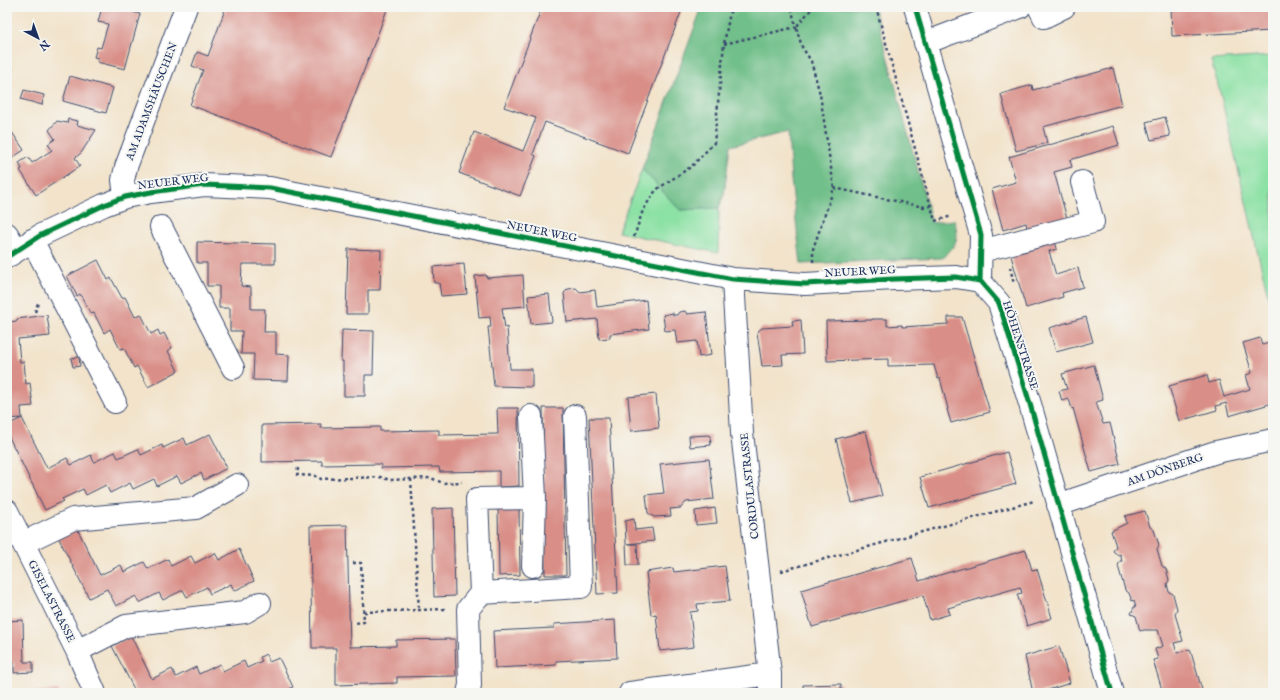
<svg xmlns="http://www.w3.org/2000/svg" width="1280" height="700" font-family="'IM FELL English',serif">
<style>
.green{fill:#8ce1a4;stroke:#548881}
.forest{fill:#71bf8a;stroke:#467774}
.building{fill:#d98f88}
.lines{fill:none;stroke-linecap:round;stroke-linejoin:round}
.minor-casing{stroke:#3b4a6e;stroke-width:24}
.path{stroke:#3b4a6e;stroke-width:2.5;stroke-dasharray:3 3;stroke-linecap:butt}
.minor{stroke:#fff;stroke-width:22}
.cycleway-casing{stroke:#f6f6f2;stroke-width:8}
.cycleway{stroke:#00873e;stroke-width:5}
.labels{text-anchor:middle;stroke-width:4;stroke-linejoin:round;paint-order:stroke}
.street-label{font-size:11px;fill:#1b2f5e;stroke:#f6f6f2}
</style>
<rect width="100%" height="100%" fill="#f6f6f2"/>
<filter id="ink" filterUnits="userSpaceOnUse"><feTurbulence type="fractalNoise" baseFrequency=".025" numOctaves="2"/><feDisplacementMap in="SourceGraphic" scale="8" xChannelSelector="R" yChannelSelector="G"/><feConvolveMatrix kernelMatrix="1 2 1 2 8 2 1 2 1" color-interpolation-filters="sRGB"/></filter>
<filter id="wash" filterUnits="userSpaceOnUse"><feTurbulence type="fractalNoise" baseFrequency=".012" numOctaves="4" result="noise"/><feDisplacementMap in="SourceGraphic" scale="16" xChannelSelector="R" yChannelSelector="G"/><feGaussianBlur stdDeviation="0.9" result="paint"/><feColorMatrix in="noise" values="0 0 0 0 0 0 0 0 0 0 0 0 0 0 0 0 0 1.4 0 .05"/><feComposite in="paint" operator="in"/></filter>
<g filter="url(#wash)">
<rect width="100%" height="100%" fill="#f2e3ca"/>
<path class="green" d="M1273 56V317L1220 92 1211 60Z
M642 169 680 210 719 208 718 253 618 232Z"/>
<path class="forest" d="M702 7H874L932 223 954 220C960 239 957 245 942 258L801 264 791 179 788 132 730 146 724 194 719 208 680 210 642 169Z"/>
<g id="blocks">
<path class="building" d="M102 7H115L140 14 125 69 97 62 98 58 94 57 97 47 101 48 108 24 98 22Z
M226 7H388L331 157 190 105 203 70 192 66 197 52 208 56Z
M542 7H683L628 153 545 122 533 154 536 156 520 196 459 173 474 132 523 151 536 118 504 107Z
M1171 7H1273V31L1172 36Z
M7 63 13 69 7 75Z
M1113 68 1122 105 1043 127 1047 143 1016 151 1001 94 1032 85 1033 90Z
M70 76 113 88 106 113 63 101Z
M24 90 44 95 42 105 21 99Z
M1165 117 1170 136 1151 140 1146 122Z
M68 119 78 121 77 125 96 130 81 153 75 158 80 166 36 195 20 170 22 169 19 163 28 157 32 163 52 150 48 144 55 139 49 130 57 121 67 123Z
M7 125 24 150 12 158 7 151Z
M1113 126 1119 145 1070 160 1072 167 1054 172 1068 222 1028 233 1026 223 1003 230 992 189 1016 182 1009 157Z
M1054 237 1057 249 1049 251 1056 275 1078 268 1083 287 1062 293 1063 297 1026 308 1009 249Z
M197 242 275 244V264H242L241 286 251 287V309H265L264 332H276V354L289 355 288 381 253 380 254 354H241L242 331H230V308H219V286H207V263H197Z
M348 249 381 250 380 290H368V314H346Z
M98 260 108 280 111 278 122 298 125 297 135 317 141 314 151 334 158 330 160 335 164 333 172 348 168 351 178 371 148 387 137 366 134 368 124 348 120 349 110 329 104 333 94 313 91 314 80 294 77 296 67 276Z
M464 264 467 294 441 296 439 283H434L433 267Z
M486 275 487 278 523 275 525 306 502 308 505 328 507 327 510 369H532V387L494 386 488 327H491L490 317 479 318 475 276Z
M576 288 580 292 595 290 597 307 646 300 649 329 610 334V338L599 339 597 319 567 322 564 293 568 289Z
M549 294 552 322 531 324 528 296Z
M685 311 687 314 706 312 711 355 699 357 697 341 677 343 675 330 665 331 663 315 673 313V315H677L679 312Z
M47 315 50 336 18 339 20 362H24L26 384 30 383 33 406 21 407 22 418 7 419V322L17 321V319Z
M948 317H962L990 412 951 423 947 409H948L940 378 938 379 934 365 888 366V359L827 361 826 321 872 320V319H887V326L902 325V327L948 324Z
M1086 317 1093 342 1056 352 1049 328Z
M801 320 803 354 782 355 783 365 762 366 757 332 762 328 793 326 792 321Z
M342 330 374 331 373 375H365V396H344V375H343V361H341Z
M1260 338 1262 345 1273 342V403L1229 416 1226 403 1216 406 1217 410 1179 421 1169 386 1207 375 1209 383 1219 380 1224 397 1250 389 1246 375 1252 373 1243 343Z
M79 357 80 366 73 367 71 358Z
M1094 365 1103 400 1096 402 1103 424 1110 423 1120 464 1091 472 1073 408 1072 409 1069 399 1062 401 1059 391 1067 389 1062 374Z
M656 394 659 428 631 431 628 397Z
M497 408H518L519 486 499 487V471L440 472 439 467 381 468V464L322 465V461L262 462V425L321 424V428L380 427V431L439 430V435L498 434Z
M543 408H563L566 575H545Z
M22 418 47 468 67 458 71 465 91 455 94 462 115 452 118 458 138 449 141 455 162 445 163 448 184 438 187 445 210 434 227 468 204 480 201 473 181 483 177 476 157 486 154 479 133 489 130 483 110 493 106 485 86 495 83 489 62 499 64 501 45 510 7 433V425Z
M589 418H609L618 593 597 594Z
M866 431 882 496 852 503 836 439Z
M710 435 711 445 690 447 689 436Z
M1007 452 1016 484 929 508 920 477Z
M709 459 714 499 686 502 681 508 670 509 671 516 654 517 648 513 646 495 664 493 660 464Z
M498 507H519L520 575 499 576Z
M453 508 455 596 434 597 432 509Z
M715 508 717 523 696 525 695 511Z
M1145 511 1150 527 1154 530 1159 545 1157 549 1162 566 1166 569 1169 580 1167 584 1169 592 1173 594 1177 609 1175 614 1183 641 1174 643 1177 653 1190 649 1203 693H1163L1153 660 1158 659 1155 649 1163 646 1158 630H1144L1140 631 1136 616 1131 614 1134 607H1136L1134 600 1132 601 1129 593 1125 590 1118 566 1120 561H1122L1120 554 1118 555 1113 551 1116 546 1111 531 1127 523 1125 516Z
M634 519 635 530 652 528 654 541 628 544H637L638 565H627L625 521Z
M75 524 100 575 121 565 124 572 144 562 148 569 168 559 171 566 191 556 195 563 215 553 219 560 239 549 254 581 234 591 231 584 210 594 207 587 187 597 183 590 163 600 159 593 139 603 136 596 116 606 107 589 89 598 56 533Z
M347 525 350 647 396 646V640L455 639 456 676 397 677V683L336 685V648H312L310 526Z
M1026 550 1032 570 1037 569 1052 618 1027 626 1017 594 1022 593 1020 587 948 608 950 614 930 620 923 595 812 627 801 590 912 558 919 581Z
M725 566 730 601 697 604 698 611 690 612 694 647 660 651 656 614 651 615 646 572 673 568 674 572Z
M23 620 24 662H33V672L14 673V663H7V621Z
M615 620 617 658 556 661V665L495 668 493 631 554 628V624Z
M131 636 152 679 172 669 176 677 196 667 199 674 220 664 223 671 244 661 247 668 262 661 260 657 266 654 269 662 279 658 293 687 284 692 283 690 277 693H136L112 646Z
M1059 646 1070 683 1039 693H1033L1025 656Z
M841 684V693H803V685Z
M59 690V693H29L28 692Z"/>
</g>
</g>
<g filter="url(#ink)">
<use href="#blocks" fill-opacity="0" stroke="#3b4a6e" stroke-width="1"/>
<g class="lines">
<defs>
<path id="minor" d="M915 7 981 235 980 281 999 303 1030 404 1112 693
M1039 7 1044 17 1064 7
M925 43 1020 7
M125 197 123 180 126 167 186 7
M161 227 233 368
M7 234 17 250
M32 240 115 402
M981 251 1093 222 1082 182
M7 257 41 235 104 205 125 197 151 192 204 185 270 188 733 279 805 284 894 279 956 277 980 281
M733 279 742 433 770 674V693
M531 416 535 498 533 566
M1058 505 1216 452 1273 440
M7 511 77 651 95 693
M23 543 73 519 196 508 237 485
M481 593 581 587 575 416
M77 651 126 626 245 612 260 603
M468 693 470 685 468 609 481 593 477 499 535 498
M630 693 770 674"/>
</defs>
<use href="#minor" class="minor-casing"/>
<path class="path" d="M876 7 935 221 952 216
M724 44 796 27 791 7
M834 188 924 207 931 206
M634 237 643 210 656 190 692 166 714 143 724 44 731 7
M813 262V249L834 188 820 94 811 61 802 47 796 27 813 7
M1010 267 1014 284
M35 312 38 303
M298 468 297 475 316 476 321 479 380 477 390 480 431 478 443 483 462 482
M411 479 419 610
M353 563H361L364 622 355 623
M781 571 1034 501
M364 612 446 609"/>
<use href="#minor" class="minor"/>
<defs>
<path id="cycleway" d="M915 7 981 235 980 281 999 303 1030 404 1112 693
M7 257 41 235 104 205 125 197 151 192 204 185 270 188 733 279 805 284 894 279 956 277 980 281"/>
</defs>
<use href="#cycleway" class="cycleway-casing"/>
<use href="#cycleway" class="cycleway"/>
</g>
</g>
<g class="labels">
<g class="street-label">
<text transform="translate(151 101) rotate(-69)" y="4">AM ADAMSHÄUSCHEN</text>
<text transform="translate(173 181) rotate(-7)" y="4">NEUER WEG</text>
<text transform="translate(542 231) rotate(11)" y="4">NEUER WEG</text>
<text transform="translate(860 271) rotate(-3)" y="4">NEUER WEG</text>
<text transform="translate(1021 345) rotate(72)" y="4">HÖHENSTRASSE</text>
<text transform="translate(1165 469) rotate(-19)" y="4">AM DÖNBERG</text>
<text transform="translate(749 486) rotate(-96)" y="4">CORDULASTRASSE</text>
<text transform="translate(52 601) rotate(63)" y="4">GISELASTRASSE</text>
</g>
</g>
<rect width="1280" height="700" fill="none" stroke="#f6f6f2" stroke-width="24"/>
<g transform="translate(38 38) rotate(139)" stroke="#f6f6f2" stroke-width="3" paint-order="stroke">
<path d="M0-3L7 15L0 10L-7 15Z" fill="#1b2f5e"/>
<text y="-6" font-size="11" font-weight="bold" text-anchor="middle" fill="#1b2f5e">N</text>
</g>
</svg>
